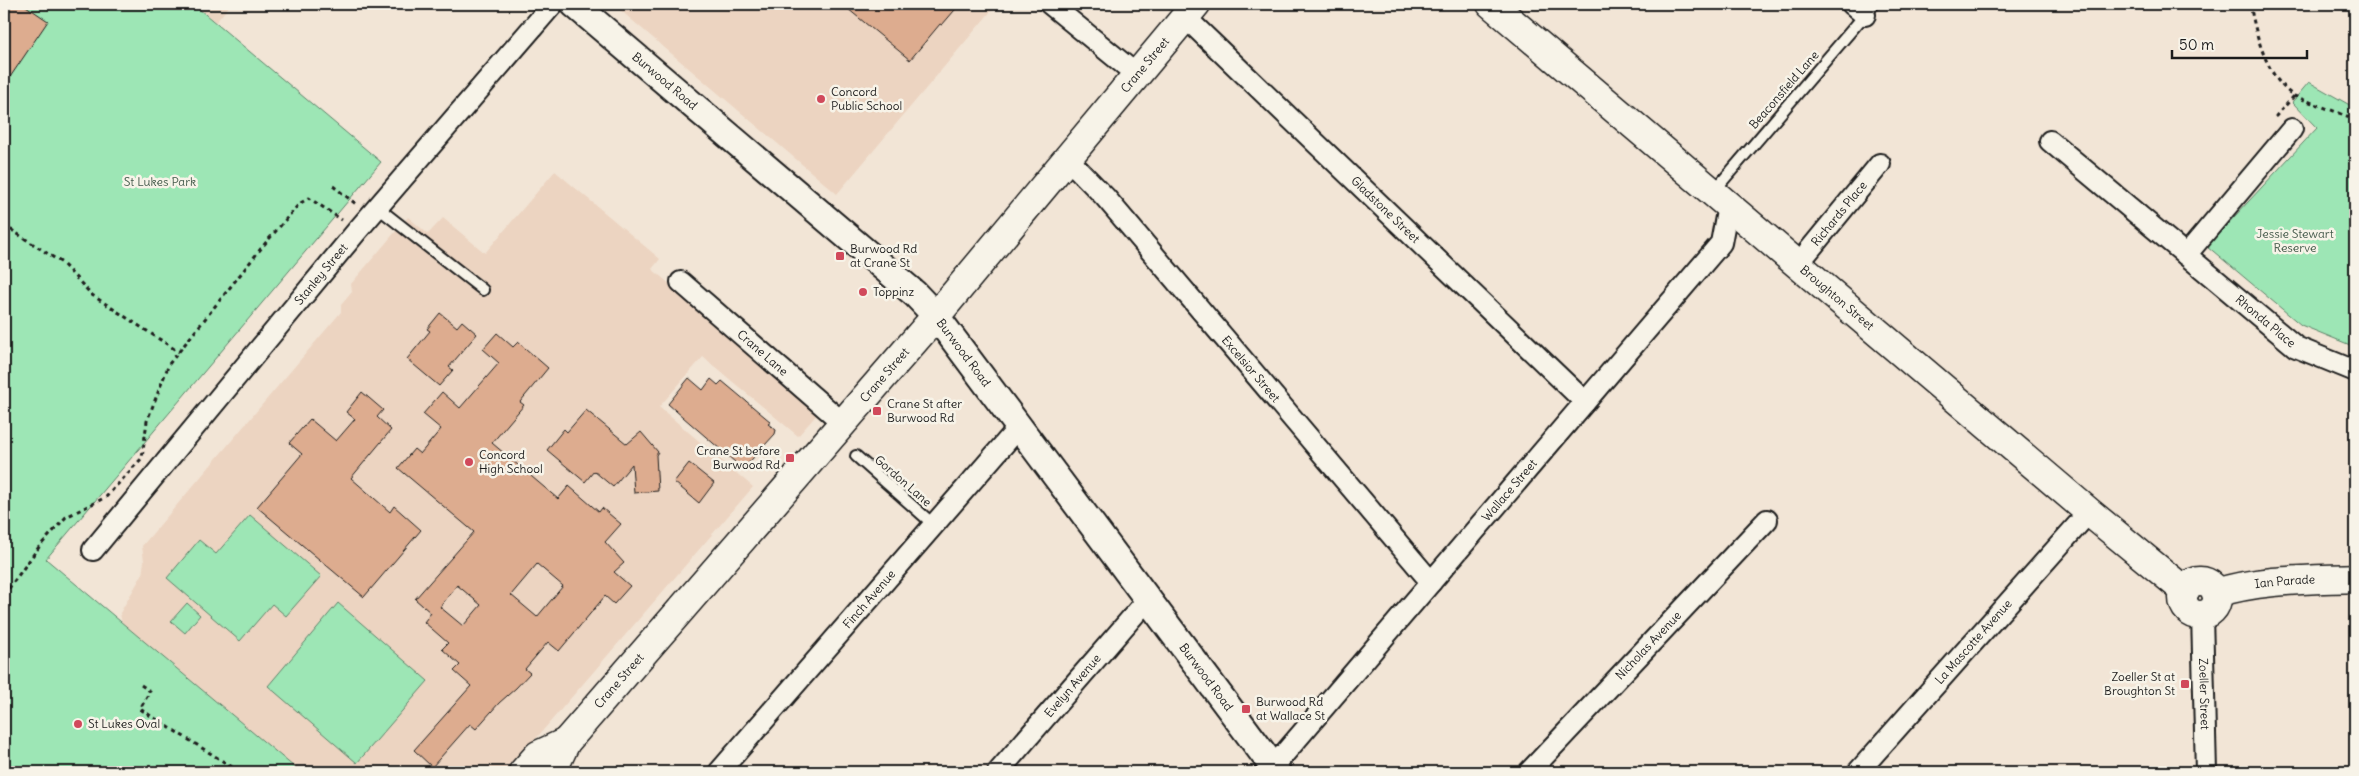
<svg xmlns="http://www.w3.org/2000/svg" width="2359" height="776" font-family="Delius,sans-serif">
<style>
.built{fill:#ecd4c1}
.green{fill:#9de6b5;stroke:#5c8168}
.building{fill:#ddac8f;stroke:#1c1c1c;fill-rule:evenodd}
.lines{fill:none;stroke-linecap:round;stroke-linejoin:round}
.service-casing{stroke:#1c1c1c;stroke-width:14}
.minor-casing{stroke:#1c1c1c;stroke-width:24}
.tertiary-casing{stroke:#1c1c1c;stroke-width:30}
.secondary-casing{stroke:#1c1c1c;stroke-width:31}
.path{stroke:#1c1c1c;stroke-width:3;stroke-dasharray:4 4;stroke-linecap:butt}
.service{stroke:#f7f3e8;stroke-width:10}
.minor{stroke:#f7f3e8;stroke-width:20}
.tertiary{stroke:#f7f3e8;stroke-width:26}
.secondary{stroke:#f7f3e8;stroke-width:28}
.poi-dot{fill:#d1495b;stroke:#f7f3e8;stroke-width:2}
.labels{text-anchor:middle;stroke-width:5;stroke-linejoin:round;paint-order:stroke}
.street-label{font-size:12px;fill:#1c1c1c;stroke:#f7f3e8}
.poi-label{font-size:12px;fill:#1c1c1c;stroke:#f7f3e8;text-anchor:start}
.park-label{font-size:12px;fill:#43594a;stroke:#f7f3e8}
</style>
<rect width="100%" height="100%" fill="#f2e5d6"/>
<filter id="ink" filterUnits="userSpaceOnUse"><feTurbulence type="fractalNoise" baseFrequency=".02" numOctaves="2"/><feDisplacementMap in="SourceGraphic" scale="10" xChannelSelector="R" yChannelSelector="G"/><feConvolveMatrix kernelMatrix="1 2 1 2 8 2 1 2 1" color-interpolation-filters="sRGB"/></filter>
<g filter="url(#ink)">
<path class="built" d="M194 4H231L216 22Z
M613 4H997L837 194Z
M555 171 660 259 652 269 820 411 798 436 703 357 659 407 753 487 507 772H300L122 624 120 613 142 575 144 561 142 546 341 312V305L352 292 351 284 408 217 428 234 443 218 485 253Z"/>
<path class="green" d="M4 4H193L381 162 46 559 300 772H4Z
M2309 82 2355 108V347L2301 325 2207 246 2317 128 2292 102Z
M250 515 321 576 286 616 272 604 240 641 167 578 199 540 216 554Z
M187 603 200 615 185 633 171 621Z
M338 603 428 681 357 763 268 686Z"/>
<path class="building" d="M13 4H23L48 21 4 86V17Z
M842 4H960L942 25 940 24 910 60Z
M440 313 457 327 462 321 477 334 449 367 453 370 439 386 407 359 430 331 427 329Z
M497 333 513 347 518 342 548 368 520 402 524 405 492 443 558 499 569 486 599 512 602 508 621 524 605 542 624 563 614 572 630 586 614 604 605 596 559 651 548 642 525 669 530 673 516 688 499 703 476 729 470 724 432 767 414 750 471 686 454 671 460 665 442 649 448 643 424 622 431 613 415 599 474 532 398 468 414 449 420 454 441 429 423 414 442 392 460 408 499 363 483 349ZM537 564 563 586 537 617 511 595ZM457 585 481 605 463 626 440 607Z
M689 378 703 390 711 379 718 385 722 381 771 422 768 424 776 430 775 434 743 469 668 404Z
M362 392 383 410 377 417 391 430 351 478 390 512 394 506 421 530 364 597 257 507 302 454 289 443 310 419 336 441 355 419 346 412Z
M586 410 627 444 641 432 658 452 656 455 658 491 634 493 632 464 613 487 594 471 585 482 547 450 564 429 567 432Z
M689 463 714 483 699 503 674 482Z"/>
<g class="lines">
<defs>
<path id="service" d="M1714 191 1874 4
M377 207 483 290
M856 456 934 525"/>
<g id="minor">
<path d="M1050 4 1137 75"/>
<path d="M1852 4 1865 15"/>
<path id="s1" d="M1185 17 1585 402"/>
<path id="s2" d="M2050 141 2296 347 2355 371"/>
<path id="s3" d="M1067 158 1105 197 1431 582"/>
<path d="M2186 255 2292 129"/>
<path id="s4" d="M1798 264 1880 164"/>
<path id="s5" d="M681 282 843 423"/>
<path id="s6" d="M93 550 357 231 553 4"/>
<path id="s7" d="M2202 615 2206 772"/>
<path id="s8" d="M1273 767 1721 243 1728 206"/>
<path id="s9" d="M719 772 1019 427"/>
<path id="s10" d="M998 772 1148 599"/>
<path id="s11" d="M1529 772 1767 520"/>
<path id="s12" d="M1858 772 2089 512"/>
</g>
<g id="tertiary">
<path id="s13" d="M574 4 915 294 936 316 1277 772"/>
</g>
<g id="secondary">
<path id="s14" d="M1491 4 2089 512 2185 591"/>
<circle cx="2200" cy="598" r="17"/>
<path id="s15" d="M2216 593C2261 579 2309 580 2355 578"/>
<path d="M523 772 538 755 566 742"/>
<path id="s16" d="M552 772 566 742 936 316 1196 4"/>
</g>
</defs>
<use href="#service" class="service-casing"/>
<use href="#minor" class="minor-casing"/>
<use href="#tertiary" class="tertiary-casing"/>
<use href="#secondary" class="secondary-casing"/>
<path class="path" d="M2250 4C2256 35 2266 77 2294 96L2355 119
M2277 117 2276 116 2294 96
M333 186 356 204
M4 225 62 263 92 295 179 352
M4 595 39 547 66 517 106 497 142 458 147 421 169 364 263 246 299 204 309 198 342 220
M141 685 150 691 140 709 240 772"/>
<use href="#service" class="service"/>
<use href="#minor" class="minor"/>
<use href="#tertiary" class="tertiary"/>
<use href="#secondary" class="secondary"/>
</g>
</g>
<g class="poi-dot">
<circle cx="821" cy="99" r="5"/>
<rect x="835" y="251" width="10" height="10" rx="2.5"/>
<circle cx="863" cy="292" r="5"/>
<rect x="872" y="406" width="10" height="10" rx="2.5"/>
<rect x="785" y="453" width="10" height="10" rx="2.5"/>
<circle cx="469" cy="462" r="5"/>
<rect x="2180" y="679" width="10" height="10" rx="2.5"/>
<rect x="1241" y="704" width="10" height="10" rx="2.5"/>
<circle cx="78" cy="724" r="5"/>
</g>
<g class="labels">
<g class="street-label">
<text dy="4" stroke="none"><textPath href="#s16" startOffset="924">Crane Street</textPath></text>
<text dy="4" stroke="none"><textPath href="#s13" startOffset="119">Burwood Road</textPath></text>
<text transform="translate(1784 90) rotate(-49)" y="4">Beaconsfield Lane</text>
<text dy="4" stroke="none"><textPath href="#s1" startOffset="278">Gladstone Street</textPath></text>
<text dy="4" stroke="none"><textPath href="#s4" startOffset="65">Richards Place</textPath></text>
<text dy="4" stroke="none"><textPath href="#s6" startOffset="358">Stanley Street</textPath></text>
<text dy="4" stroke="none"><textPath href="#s14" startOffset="454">Broughton Street</textPath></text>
<text dy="4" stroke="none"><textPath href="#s2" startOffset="281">Rhonda Place</textPath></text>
<text dy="4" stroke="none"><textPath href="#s5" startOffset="108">Crane Lane</textPath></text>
<text dy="4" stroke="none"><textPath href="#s13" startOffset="524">Burwood Road</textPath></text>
<text dy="4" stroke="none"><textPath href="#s3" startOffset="280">Excelsior Street</textPath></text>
<text dy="4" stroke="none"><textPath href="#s16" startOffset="519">Crane Street</textPath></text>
<text transform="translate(903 481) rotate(41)" y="4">Gordon Lane</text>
<text dy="4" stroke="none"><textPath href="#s8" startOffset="364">Wallace Street</textPath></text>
<text dy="4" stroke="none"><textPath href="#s15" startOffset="70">Ian Parade</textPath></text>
<text dy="4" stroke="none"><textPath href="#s9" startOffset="229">Finch Avenue</textPath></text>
<text dy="4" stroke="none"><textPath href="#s12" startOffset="174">La Mascotte Avenue</textPath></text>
<text dy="4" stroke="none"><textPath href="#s11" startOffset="174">Nicholas Avenue</textPath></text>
<text dy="4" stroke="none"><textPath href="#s13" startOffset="929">Burwood Road</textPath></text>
<text dy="4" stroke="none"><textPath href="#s16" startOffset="114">Crane Street</textPath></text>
<text dy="4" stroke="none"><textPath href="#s10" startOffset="114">Evelyn Avenue</textPath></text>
<text dy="4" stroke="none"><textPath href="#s7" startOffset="79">Zoeller Street</textPath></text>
</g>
<g class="poi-label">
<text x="831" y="96">Concord<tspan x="831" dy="14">Public School</tspan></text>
<text x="850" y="253">Burwood Rd<tspan x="850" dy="14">at Crane St</tspan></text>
<text x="873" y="296">Toppinz</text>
<text x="887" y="408">Crane St after<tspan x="887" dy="14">Burwood Rd</tspan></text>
<text x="780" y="455" text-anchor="end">Crane St before<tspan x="780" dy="14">Burwood Rd</tspan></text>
<text x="479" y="459">Concord<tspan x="479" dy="14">High School</tspan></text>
<text x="2175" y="681" text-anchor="end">Zoeller St at<tspan x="2175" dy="14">Broughton St</tspan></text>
<text x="1256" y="706">Burwood Rd<tspan x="1256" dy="14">at Wallace St</tspan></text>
<text x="88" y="728">St Lukes Oval</text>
</g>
<g class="park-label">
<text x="160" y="186">St Lukes Park</text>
<text x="2295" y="238">Jessie Stewart<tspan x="2295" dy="14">Reserve</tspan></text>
</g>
</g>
<rect width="2359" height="776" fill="none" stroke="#f7f3e8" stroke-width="20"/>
<rect x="10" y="10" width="2339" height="756" fill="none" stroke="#1c1c1c" stroke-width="2" filter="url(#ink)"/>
<path d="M2172 50v8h135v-8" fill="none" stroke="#1c1c1c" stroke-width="2.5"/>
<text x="2179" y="50" font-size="15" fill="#1c1c1c" stroke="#f7f3e8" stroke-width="4" paint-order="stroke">50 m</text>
</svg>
